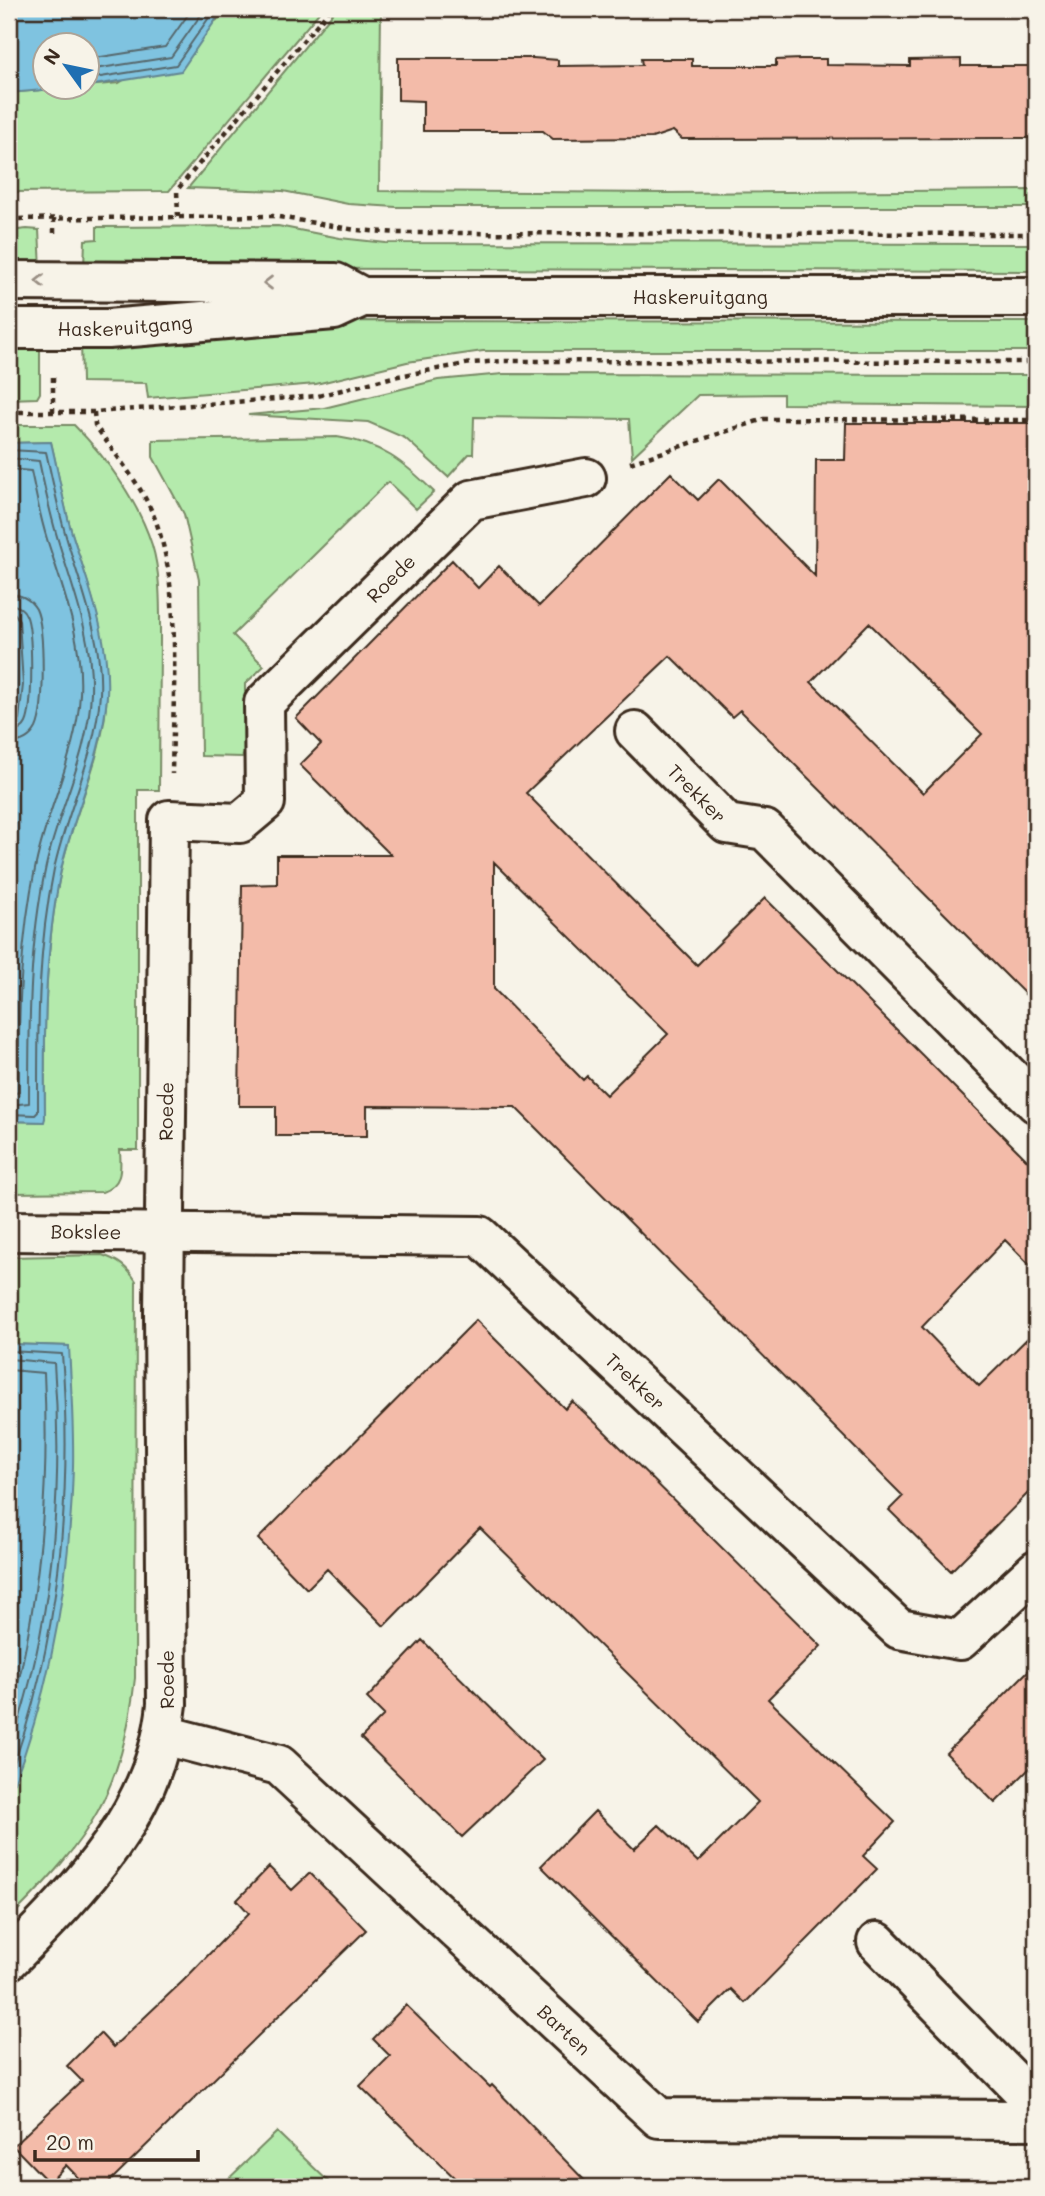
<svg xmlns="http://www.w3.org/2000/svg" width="1045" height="2196" font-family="Mali,sans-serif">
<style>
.green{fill:#b4eaac;stroke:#788a65;stroke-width:2}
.water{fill:#7fc3e0;stroke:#648692;stroke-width:2}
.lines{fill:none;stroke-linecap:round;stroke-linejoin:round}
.shore{stroke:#56676c;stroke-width:2}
.building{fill:#f3bba9;stroke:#3b2a1e;stroke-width:2;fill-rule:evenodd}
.street-casing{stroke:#3b2a1e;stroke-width:44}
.secondary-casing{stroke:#3b2a1e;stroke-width:44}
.path{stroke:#3b2a1e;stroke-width:4.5;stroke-dasharray:5 5;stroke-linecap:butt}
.street{stroke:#f7f3e8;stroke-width:38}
.secondary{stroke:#f7f3e8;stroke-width:38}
.oneway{stroke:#998e83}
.labels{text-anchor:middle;stroke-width:7;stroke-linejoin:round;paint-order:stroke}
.street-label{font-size:19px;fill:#3b2a1e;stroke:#f7f3e8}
</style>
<rect width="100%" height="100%" fill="#f7f3e8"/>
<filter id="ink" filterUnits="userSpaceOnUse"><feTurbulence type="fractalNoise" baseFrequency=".0143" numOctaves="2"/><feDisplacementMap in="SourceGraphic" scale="14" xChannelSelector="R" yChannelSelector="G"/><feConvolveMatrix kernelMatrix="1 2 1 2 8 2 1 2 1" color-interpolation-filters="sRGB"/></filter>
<g filter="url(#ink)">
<path class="green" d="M223 9H322L169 191 9 192V93L119 83 217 20Z
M336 9H381L379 191 664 193 1036 190V207H396L348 204 283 191 188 188Z
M278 226 340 238 386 243 1036 244V271L84 268 85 240 97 239V227Z
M27 229 39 230 41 268H9V231Z
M362 321 1036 322V351H483L407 362 316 384 148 398 146 383 82 382 81 341Z
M9 341H40V393L37 398 9 399Z
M503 374 1036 375V406L783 404V394L698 395 632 457 629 419 474 417 473 454H469L448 477 405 438 368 422 248 415 324 408 438 380Z
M9 425H74C106 457 138 501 152 545 161 574 160 609 160 640 160 690 159 740 159 790H138V1150H120C121 1169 123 1185 102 1192L9 1193V1121L43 1122 45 1118C44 1034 44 953 61 870 74 809 106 754 107 690 107 633 88 584 71 530 63 502 58 472 51 442L9 443Z
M337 437C380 443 404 462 434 492L416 509 388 482 233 635 264 666 245 684V752L242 757 201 756 199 580 184 514 153 457V440Z
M9 576 16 685 9 753Z
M102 1255C118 1260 127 1267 136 1281L135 1678C122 1793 90 1839 9 1919V1796L46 1677 66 1555 69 1346 9 1344V1257Z
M277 2132 334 2187H220Z"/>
<path class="water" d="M9 9H223L181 71 88 86V46H46V88H66L9 93Z
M51 442C58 471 63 501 71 530 88 585 110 637 107 695 103 757 74 810 61 870 44 953 44 1034 45 1118L44 1122 9 1121V753L16 685 9 576V443Z
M9 1344 69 1346C71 1386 74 1428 73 1468 70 1579 50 1693 9 1796Z"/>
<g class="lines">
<path class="shore" d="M88 59 165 47 192 9
M88 70 171 57 205 9
M88 79 176 65 215 9
M9 450 46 452C52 478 57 504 64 529 79 585 103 636 100 694 96 756 67 809 54 869 37 952 38 1028 38 1112L35 1115 9 1114
M9 458 39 461C44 485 49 509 56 533 71 586 93 635 91 692 89 754 59 807 46 866 29 945 29 1022 29 1103L9 1105
M9 469 31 471C36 494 40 517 47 539 63 590 83 640 80 694 77 754 48 806 36 864 20 940 18 1014 19 1092L9 1095
M9 594C20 594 30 599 36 609 45 628 45 709 36 728 30 739 20 743 9 743
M9 604C16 605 23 607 26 615 33 629 33 708 26 723 23 730 16 732 9 733
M9 613 15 614 19 620 23 685 19 719 9 724
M9 1351 62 1354C73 1494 59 1645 9 1777
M9 1359 54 1363C64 1490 52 1630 9 1751
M9 1370 44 1373C50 1489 39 1607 9 1720"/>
</g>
<path class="building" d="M398 58H533L558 60V66L642 65 641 59H692V66H776V60L801 59H826V65L910 66V60L961 59V66H1036V138L682 139 673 131 652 138 553 139 543 131H423V101L398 100Z
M846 423H1036V1005L740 710 732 717 670 656 526 793 697 965 765 898 1036 1169V1271L1005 1240 922 1327 979 1386 1036 1330V1485L951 1571 889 1510 903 1496 515 1107 367 1106V1136H276V1106H239L242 885 277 884V855H391L300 765 321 744 296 718 452 560 478 588 499 566 539 606 671 473 698 500 719 479 815 576 816 460H845ZM869 623 982 734 923 793 811 682ZM494 862 668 1034 606 1095 587 1076 583 1080 494 989Z
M476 1320 565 1409 572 1401 600 1427 821 1646 768 1699 895 1822 863 1856 877 1869 745 2003 731 1989 698 2022 541 1866 595 1811 634 1849 659 1825 698 1862 758 1802 480 1528 384 1626 327 1569 307 1589 258 1539Z
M422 1640 543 1760 462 1837 361 1738 384 1715 367 1698Z
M1036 1663V1762L995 1803 946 1753Z
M269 1867 292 1890 310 1873 366 1930 104 2187H87L66 2165 49 2183 13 2146 82 2081 67 2066 100 2033 113 2047 183 1981 249 1913 237 1900Z
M406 2005 490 2087 492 2085 591 2187H464L360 2086 390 2056 373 2039Z"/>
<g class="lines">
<defs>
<g id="street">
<path id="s1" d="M635 731 727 824 765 830 1036 1103"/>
<path id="s2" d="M9 1231 480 1236 899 1629 960 1640 1036 1570"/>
<path id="s3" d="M164 1735 279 1765 659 2118 1036 2120"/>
<path d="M877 1942 1036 2104"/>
<path id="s4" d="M9 1960C81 1888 157 1811 167 1704L164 1314 169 820 240 823 265 802 264 703 471 500 586 478"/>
</g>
<g id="secondary">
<path d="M9 281 336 283 362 297"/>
<path id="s5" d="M9 329H108L334 310 362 297H1036"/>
</g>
</defs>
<use href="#street" class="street-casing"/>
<use href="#secondary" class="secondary-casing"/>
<path class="path" d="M178 217 177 190 330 9
M54 218V234
M9 219 273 216 356 230 399 233 1036 234
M9 412H94L318 396 393 377 471 363 504 361 1036 362
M53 412V376
M94 412 95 425C115 455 142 485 155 519 182 589 173 698 172 774
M630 463 764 419 1036 420
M9 2172 23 2187"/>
<use href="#street" class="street"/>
<use href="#secondary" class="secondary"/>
</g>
<defs><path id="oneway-chevron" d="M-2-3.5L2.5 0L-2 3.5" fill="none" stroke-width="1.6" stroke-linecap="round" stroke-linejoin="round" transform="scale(1.75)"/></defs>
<g class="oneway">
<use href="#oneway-chevron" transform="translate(40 281) rotate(-180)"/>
<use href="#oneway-chevron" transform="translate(268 283) rotate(-180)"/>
</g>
</g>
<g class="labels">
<g class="street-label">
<text dy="7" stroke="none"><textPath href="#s5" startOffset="695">Haskeruitgang</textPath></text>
<text dy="7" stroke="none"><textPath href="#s5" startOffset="116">Haskeruitgang</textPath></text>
<text dy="7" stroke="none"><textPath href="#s4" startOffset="1572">Roede</textPath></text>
<text dy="7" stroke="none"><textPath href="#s1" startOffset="88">Trekker</textPath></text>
<text dy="7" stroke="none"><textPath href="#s4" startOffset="900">Roede</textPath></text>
<text dy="7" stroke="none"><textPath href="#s2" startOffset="77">Bokslee</textPath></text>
<text dy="7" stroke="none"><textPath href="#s2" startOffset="684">Trekker</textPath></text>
<text dy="7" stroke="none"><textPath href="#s4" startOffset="332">Roede</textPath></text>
<text dy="7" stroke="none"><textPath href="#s3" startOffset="508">Barten</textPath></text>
</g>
</g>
<rect width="1045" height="2196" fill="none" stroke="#f7f3e8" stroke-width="35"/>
<rect x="18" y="18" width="1010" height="2161" fill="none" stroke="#3b2a1e" stroke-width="2.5" filter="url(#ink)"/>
<g transform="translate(66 66) rotate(303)"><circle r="33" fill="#f7f3e8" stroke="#aca397" stroke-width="2"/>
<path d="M0-5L12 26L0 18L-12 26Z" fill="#1f6fb2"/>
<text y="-10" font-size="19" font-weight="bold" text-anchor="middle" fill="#3b2a1e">N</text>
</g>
<path d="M35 2150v10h163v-10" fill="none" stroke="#3b2a1e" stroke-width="3.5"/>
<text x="46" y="2150" font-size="21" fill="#3b2a1e" stroke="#f7f3e8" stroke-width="5" paint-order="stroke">20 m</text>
</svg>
